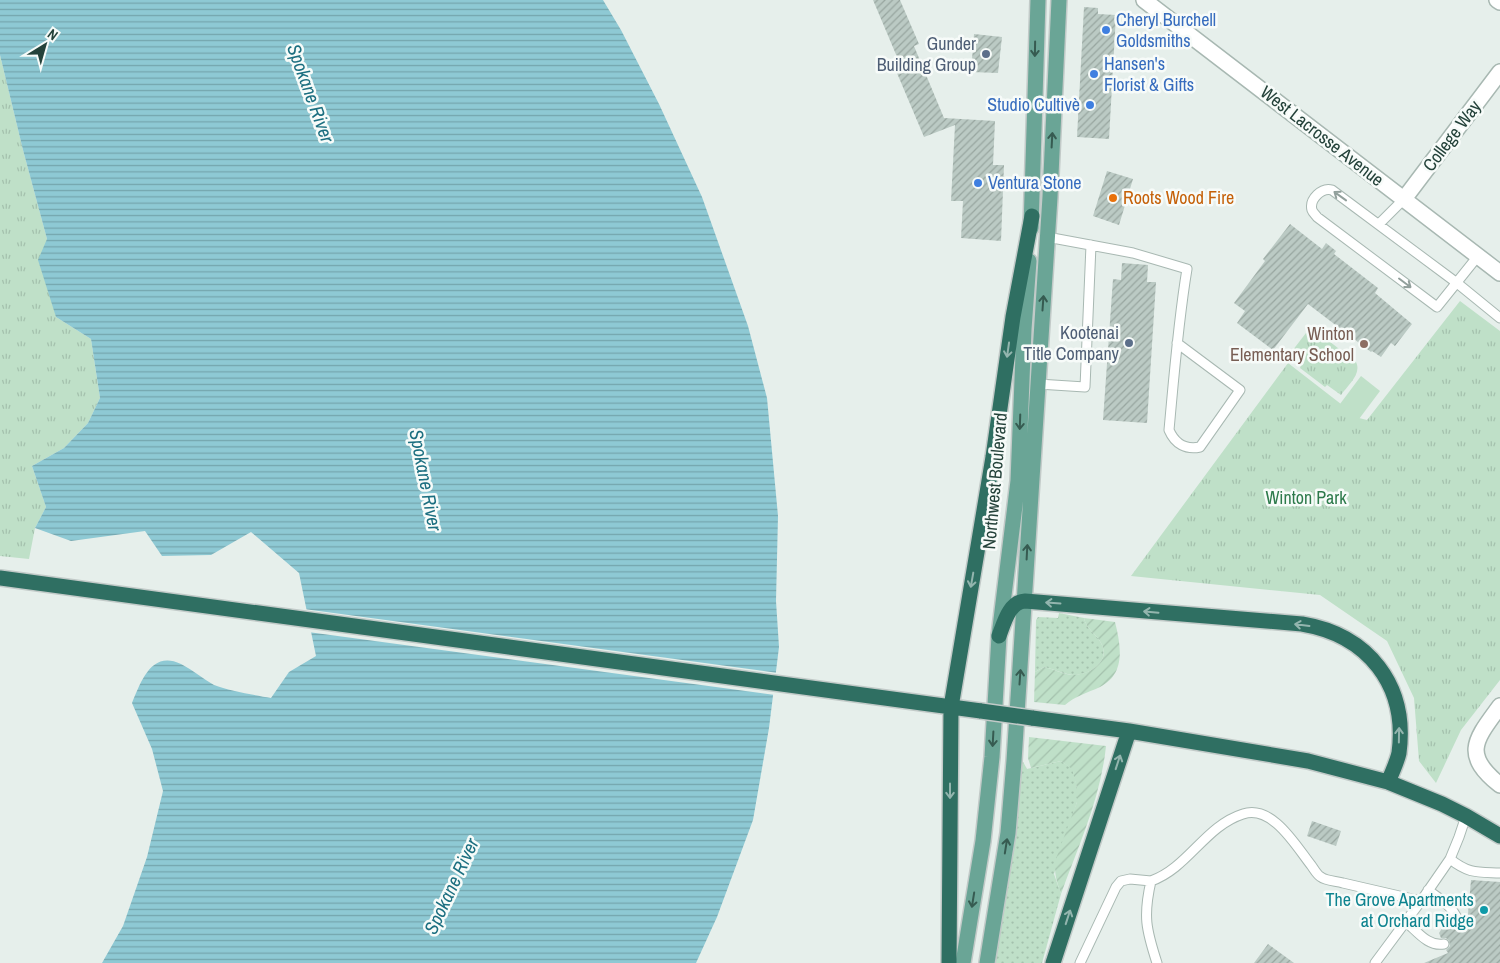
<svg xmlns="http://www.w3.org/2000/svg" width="1500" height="963" font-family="'Archivo Narrow',sans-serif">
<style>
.grass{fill:url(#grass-dots)}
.park{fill:url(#park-tufts)}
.garden{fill:url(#garden-furrows)}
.pitch{fill:#bfe0c8}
.water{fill:url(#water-rules)}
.pier{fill:#e6efeb}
.building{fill:url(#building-hatch)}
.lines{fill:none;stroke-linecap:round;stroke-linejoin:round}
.lane-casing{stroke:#a8b8b2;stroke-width:11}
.street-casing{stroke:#a8b8b2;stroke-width:18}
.primary-casing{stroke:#c2cac8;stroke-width:18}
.highway-casing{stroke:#c2cac8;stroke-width:18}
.lane{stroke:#fff;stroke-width:9}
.street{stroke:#fff;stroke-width:15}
.primary{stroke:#6aa596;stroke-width:15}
.highway{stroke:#2f6f62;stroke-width:15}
.highway-bridge-casing{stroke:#c2cac8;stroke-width:18;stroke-linecap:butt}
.highway-bridge{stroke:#2f6f62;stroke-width:15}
.oneway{stroke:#365b51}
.oneway2{stroke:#92a09c}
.oneway3{stroke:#93b5ae}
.shop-dot{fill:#3f7fe0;stroke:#f7fbf9;stroke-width:2}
.service-dot{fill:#5c6f8a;stroke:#f7fbf9;stroke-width:2}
.food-dot{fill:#e8710a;stroke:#f7fbf9;stroke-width:2}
.education-dot{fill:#8d6e63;stroke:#f7fbf9;stroke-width:2}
.culture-dot{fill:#0f9aa8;stroke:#f7fbf9;stroke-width:2}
.labels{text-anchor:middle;stroke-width:5;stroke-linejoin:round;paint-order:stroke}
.shop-label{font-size:18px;fill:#366cbe;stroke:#f7fbf9;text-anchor:start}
.service-label{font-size:18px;fill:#4e5e75;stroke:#f7fbf9;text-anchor:end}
.street-label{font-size:18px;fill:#24423a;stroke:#f7fbf9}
.food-label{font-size:18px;fill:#c56008;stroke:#f7fbf9;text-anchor:start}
.education-label{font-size:18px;fill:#785e54;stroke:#f7fbf9;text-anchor:end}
.park-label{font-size:18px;fill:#2d7a4b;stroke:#f7fbf9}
.culture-label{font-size:18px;fill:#0d838f;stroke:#f7fbf9;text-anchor:end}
.water-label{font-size:19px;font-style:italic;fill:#1c6f80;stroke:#f7fbf9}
</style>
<defs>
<pattern id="grass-dots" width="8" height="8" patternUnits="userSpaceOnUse" patternTransform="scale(1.25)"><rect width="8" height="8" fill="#bfe0c8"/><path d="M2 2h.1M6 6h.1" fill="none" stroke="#a4c1ad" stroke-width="1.8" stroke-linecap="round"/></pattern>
<pattern id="park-tufts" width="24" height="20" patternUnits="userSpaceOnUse" patternTransform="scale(1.25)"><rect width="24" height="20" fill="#bfe0c8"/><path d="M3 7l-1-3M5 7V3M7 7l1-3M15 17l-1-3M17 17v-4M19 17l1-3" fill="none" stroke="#a4c1ad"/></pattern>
<pattern id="garden-furrows" width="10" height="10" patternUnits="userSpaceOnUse" patternTransform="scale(1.25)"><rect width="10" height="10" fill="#bfe0c8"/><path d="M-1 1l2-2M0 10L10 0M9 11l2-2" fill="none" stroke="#a4c1ad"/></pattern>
<pattern id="water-rules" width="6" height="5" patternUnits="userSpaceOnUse" patternTransform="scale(1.25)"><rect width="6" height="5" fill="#8ec9d4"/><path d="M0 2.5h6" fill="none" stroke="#74a5ad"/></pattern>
<pattern id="building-hatch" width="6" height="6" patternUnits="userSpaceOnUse" patternTransform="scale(1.25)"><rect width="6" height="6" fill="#bbcac4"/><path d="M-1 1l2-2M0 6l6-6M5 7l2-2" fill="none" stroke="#98a6a0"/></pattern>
</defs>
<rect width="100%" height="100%" fill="#e6efeb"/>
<path class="grass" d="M1059 613 1084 618C1086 629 1096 633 1101 643 1111 661 1091 674 1075 675 1065 675 1054 669 1044 667L1035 672 1036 620 1038 617 1058 618Z
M1021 758 1027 769 1061 761 1073 769 1077 788V802L1054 874 1061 894 1042 963H994Z"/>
<path class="park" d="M0 55 23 150 47 239 56 317 91 339 100 398 88 423 64 448 32 466 46 507 35 528 29 559 0 556Z
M1460 301 1500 331V680L1461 730 1436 783 1419 761 1414 698 1387 641 1320 595 1131 576 1288 363 1359 418 1367 420Z
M1311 331H1316L1356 362C1362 374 1348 385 1341 395L1327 385 1325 387 1300 368 1301 365 1289 355 1306 333Z"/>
<path class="garden" d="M1084 618 1115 622C1121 646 1126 674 1100 687 1087 693 1075 696 1065 705L1034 702 1035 672 1044 667C1054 669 1064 675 1074 675 1091 674 1111 661 1101 643 1096 633 1086 629 1084 618Z
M1029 737 1106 746C1101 797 1078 847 1061 894 1056 879 1053 872 1057 856L1077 802V788L1072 769 1061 761 1031 768 1028 758Z"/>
<path class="pitch" d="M1361 376 1380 391 1359 419 1340 404Z"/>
<path class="water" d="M0 0H603L621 30 659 104 702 197 748 326 767 398 778 516 776 601 779 647 769 728 753 820 717 917 696 963H102L123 926 147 857 163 791 152 749 132 703C141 682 151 650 181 664 193 670 203 679 214 685 229 691 255 695 271 698L289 672 316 656 299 573 251 532 211 555 162 556 145 531 71 541 35 528 46 507 32 466 64 448 88 423 100 398 91 339 56 317 38 260 47 239 23 150 0 55Z"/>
<path class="pier" d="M304 609 778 673 775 695 308 632Z"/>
<path class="building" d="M873 0H900L919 44 914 46 944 118 995 121 993 165H1004L1001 241 961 238 963 201H951L955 125 924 137 894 66 900 64Z
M1084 7 1098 8V14L1116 15 1109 139 1077 137Z
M974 34 1002 37 998 73 971 72Z
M1107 171 1133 179 1119 225 1093 216Z
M1290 224 1322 249 1326 243 1336 251 1334 254 1378 288 1375 293 1412 324 1395 346 1391 343 1381 357 1372 351 1371 352 1308 304 1273 350 1237 323 1245 311 1234 303 1265 261 1263 259Z
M1122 263 1148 265 1147 282H1156L1147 423 1103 420 1113 279 1121 280Z
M1312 821 1341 831 1336 846 1307 836Z
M1471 880 1500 882V963H1424L1448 953 1446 950 1450 946 1449 941 1446 938H1441L1439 933 1445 924H1452L1454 929 1458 931H1461L1465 926H1467Z
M1268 944 1294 963H1254Z"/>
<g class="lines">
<defs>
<path id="lane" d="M1379 224 1404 199
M1047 237 1133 253 1187 269C1178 323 1174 376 1169 430 1175 444 1186 450 1200 447L1240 390 1177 343
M1478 256 1437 307 1317 217C1316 215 1313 213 1312 210 1309 199 1322 187 1332 190L1457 283 1500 318
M1038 384 1085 387 1091 245
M1450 859C1469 874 1477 872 1500 873
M1428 890C1441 900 1456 908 1459 925
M1406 922C1417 931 1428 947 1444 944
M1080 963 1116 887 1121 881 1130 879 1151 881
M1157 963C1146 929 1143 916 1151 881 1188 868 1205 826 1243 814 1272 804 1296 846 1311 865 1314 869 1317 875 1321 877 1326 881 1337 881 1343 883 1369 889 1395 895 1421 901L1450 859 1459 837 1466 816
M1375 963 1421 901"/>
<path id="street" d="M1144 0 1500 273
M1497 0 1500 2
M1404 199 1500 72
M1500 706C1476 739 1461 754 1500 785"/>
<path id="primary" d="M1031 228 1038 0
M963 963 983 841 992 757 999 636 1018 481 1024 329 1029 261
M987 963 1008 833 1014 761 1050 197 1059 0"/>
<path id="highway" d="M0 578 981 711
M999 636C1004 623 1009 602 1025 601L1302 624C1368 635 1408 685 1399 753 1397 762 1392 773 1388 782
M1032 718 1129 731 1308 761 1388 782 1442 804 1466 816 1500 836
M949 963 951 707 993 457 1013 317 1032 216
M1053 963 1129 731"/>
</defs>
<use href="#lane" class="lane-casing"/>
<use href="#street" class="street-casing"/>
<use href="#primary" class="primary-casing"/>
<use href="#highway" class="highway-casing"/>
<use href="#lane" class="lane"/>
<use href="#street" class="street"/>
<use href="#primary" class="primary"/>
<use href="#highway" class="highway"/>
<defs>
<path id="highway-bridge" d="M981 711 1032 718"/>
</defs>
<use href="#highway-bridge" class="highway-bridge-casing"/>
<use href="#highway-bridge" class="highway-bridge"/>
</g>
<defs><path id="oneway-shaft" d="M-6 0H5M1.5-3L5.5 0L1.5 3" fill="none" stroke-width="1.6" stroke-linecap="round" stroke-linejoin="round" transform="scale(1.25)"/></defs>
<g class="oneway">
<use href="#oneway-shaft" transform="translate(1035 49) rotate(91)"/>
<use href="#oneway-shaft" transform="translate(1052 140) rotate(-87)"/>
<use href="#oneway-shaft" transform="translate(1043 303) rotate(-86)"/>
<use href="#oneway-shaft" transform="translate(1020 422) rotate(92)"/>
<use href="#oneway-shaft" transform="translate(1027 552) rotate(-87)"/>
<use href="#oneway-shaft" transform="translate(1020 677) rotate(-86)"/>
<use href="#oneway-shaft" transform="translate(993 739) rotate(93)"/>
<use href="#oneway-shaft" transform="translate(1006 846) rotate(-81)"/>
<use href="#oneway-shaft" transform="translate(973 900) rotate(99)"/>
</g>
<g class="oneway2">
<use href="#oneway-shaft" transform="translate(1340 196) rotate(-144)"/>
<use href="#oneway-shaft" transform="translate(1405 283) rotate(37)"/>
</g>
<g class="oneway3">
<use href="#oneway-shaft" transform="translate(1008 350) rotate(98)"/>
<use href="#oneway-shaft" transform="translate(972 580) rotate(100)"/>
<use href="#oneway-shaft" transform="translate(1053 603) rotate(-176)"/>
<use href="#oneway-shaft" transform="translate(1151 612) rotate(-175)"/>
<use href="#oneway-shaft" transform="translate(1302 625) rotate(-173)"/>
<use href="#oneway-shaft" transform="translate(1399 735) rotate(-89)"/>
<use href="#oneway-shaft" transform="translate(1118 762) rotate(-72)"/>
<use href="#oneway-shaft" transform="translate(950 791) rotate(90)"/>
<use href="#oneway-shaft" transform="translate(1068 917) rotate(-72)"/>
</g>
<g class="shop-dot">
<circle cx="1106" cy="30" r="5"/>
<circle cx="1094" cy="74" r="5"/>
<circle cx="1090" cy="105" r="5"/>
<circle cx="978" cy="183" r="5"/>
</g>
<g class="service-dot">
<circle cx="986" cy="54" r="5"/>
<circle cx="1129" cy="343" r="5"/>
</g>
<circle class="food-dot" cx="1113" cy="198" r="5"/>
<circle class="education-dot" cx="1364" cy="344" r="5"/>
<circle class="culture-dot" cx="1484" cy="910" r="5"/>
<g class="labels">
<g class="shop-label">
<text x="1116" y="26">Cheryl Burchell<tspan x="1116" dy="21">Goldsmiths</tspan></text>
<text x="1104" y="70">Hansen's<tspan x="1104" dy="21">Florist &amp; Gifts</tspan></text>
<text x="1080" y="111" text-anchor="end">Studio Cultivè</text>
<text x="988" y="189">Ventura Stone</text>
</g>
<g class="service-label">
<text x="976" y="50">Gunder<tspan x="976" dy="21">Building Group</tspan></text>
<text x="1119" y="339">Kootenai<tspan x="1119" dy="21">Title Company</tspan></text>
</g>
<g class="street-label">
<text transform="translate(1322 136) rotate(38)" y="6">West Lacrosse Avenue</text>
<text transform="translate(1452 136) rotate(-53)" y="6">College Way</text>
<text transform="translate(995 481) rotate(-85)" y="6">Northwest Boulevard</text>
</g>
<g class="food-label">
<text x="1123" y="204">Roots Wood Fire</text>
</g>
<g class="education-label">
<text x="1354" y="340">Winton<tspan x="1354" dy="21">Elementary School</tspan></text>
</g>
<g class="park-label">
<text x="1306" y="504">Winton Park</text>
</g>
<g class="culture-label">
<text x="1474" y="906">The Grove Apartments<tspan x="1474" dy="21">at Orchard Ridge</tspan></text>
</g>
<g class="water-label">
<text transform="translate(311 93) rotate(70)" y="7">Spokane River</text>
<text transform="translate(426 480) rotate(79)" y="7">Spokane River</text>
<text transform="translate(451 886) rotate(-65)" y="7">Spokane River</text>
</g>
</g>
<g transform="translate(45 45) rotate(37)" stroke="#f7fbf9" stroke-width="4" paint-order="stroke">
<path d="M0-4L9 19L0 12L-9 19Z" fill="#24423a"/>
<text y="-8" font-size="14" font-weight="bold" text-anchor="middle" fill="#24423a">N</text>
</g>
</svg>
